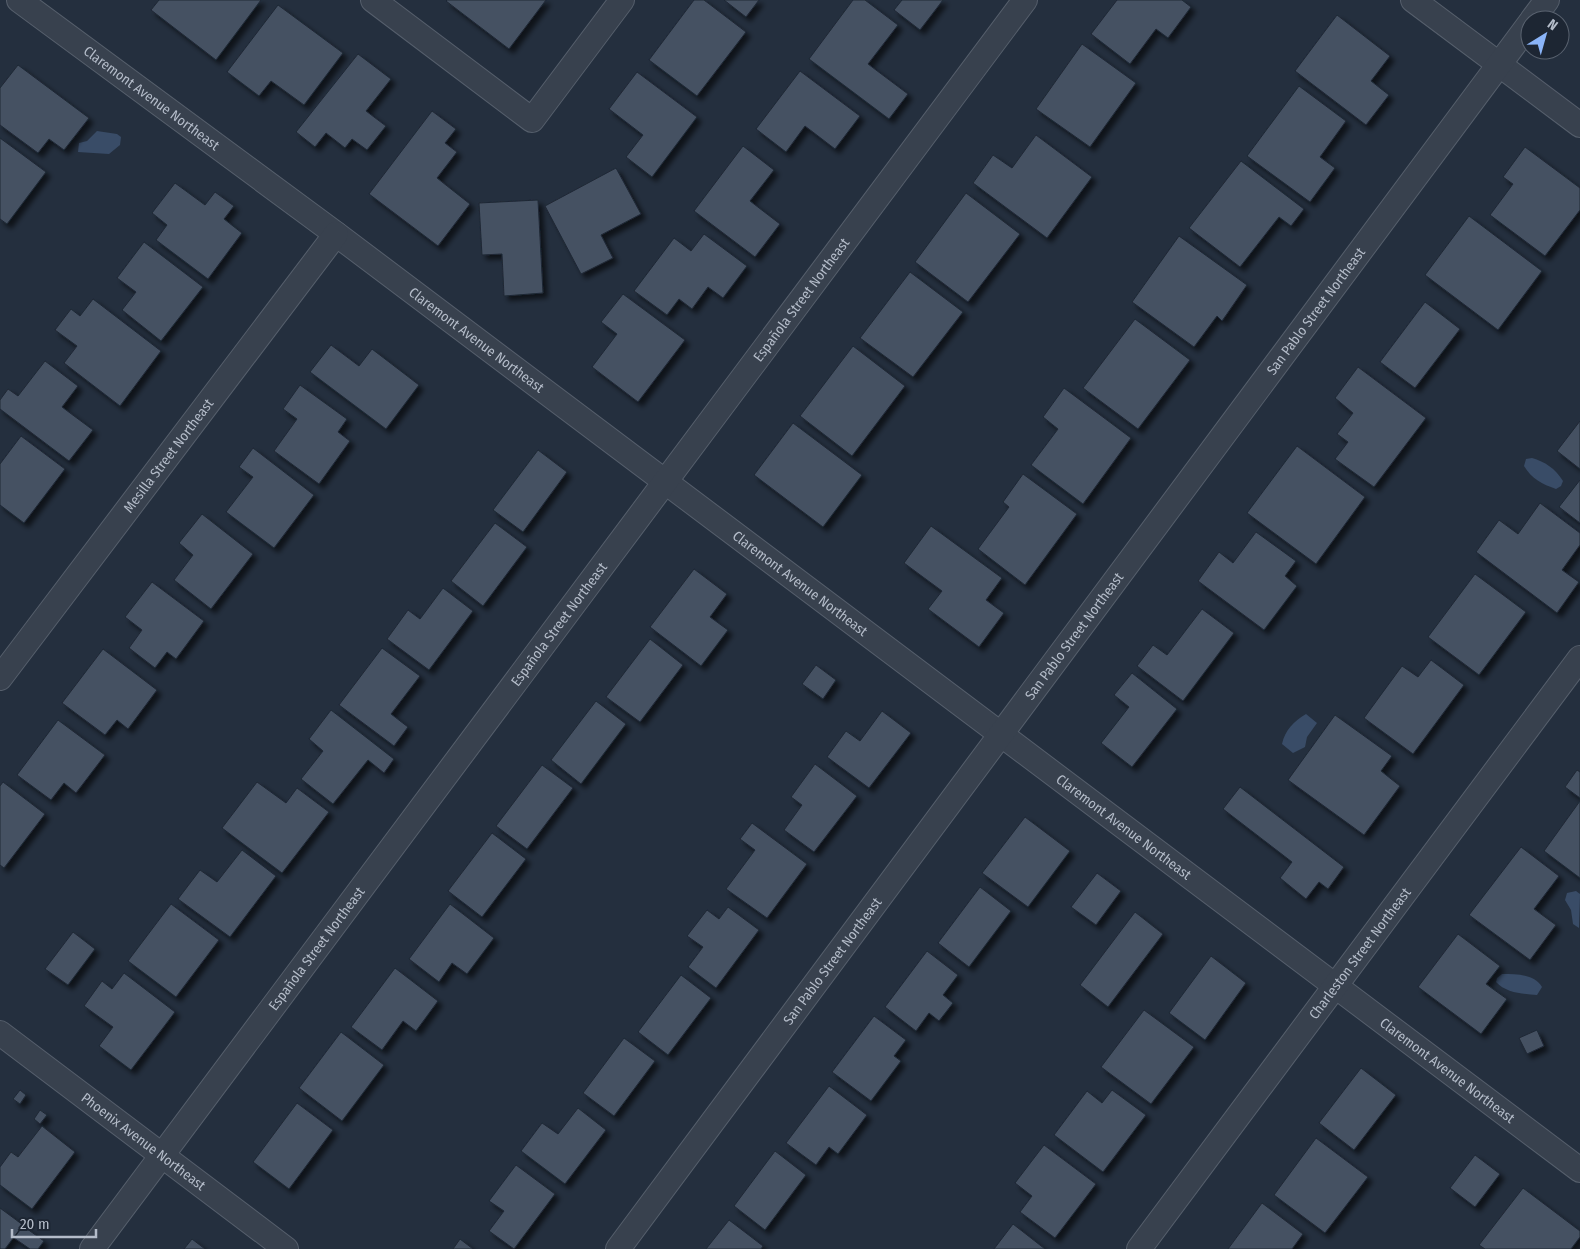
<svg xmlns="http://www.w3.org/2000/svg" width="1580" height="1249" font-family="'Fira Sans Condensed',sans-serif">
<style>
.water{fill:#394c67}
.building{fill:#455162;stroke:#1f2835;filter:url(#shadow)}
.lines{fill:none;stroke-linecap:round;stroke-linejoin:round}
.minor-casing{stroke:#565f6c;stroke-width:26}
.minor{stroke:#38414e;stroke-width:24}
.labels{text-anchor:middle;stroke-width:4;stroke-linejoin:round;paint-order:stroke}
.street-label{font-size:14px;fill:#b4bcc9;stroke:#1d2633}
</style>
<defs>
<filter id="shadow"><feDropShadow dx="4.5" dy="4.5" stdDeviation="2.5" flood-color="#0009"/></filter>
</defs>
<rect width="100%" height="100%" fill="#242f3e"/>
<path class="water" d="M97 131 117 134 121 137 120 145 109 154 78 152 79 143 87 141Z
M1532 458C1545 462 1555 468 1563 481L1561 486 1556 489C1542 484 1532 479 1524 466L1526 459Z
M1306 714 1317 723 1307 737 1305 747 1293 753 1282 744C1285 730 1294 721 1306 714Z
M1576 891 1580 894 1579 928 1573 924 1571 910 1565 900 1567 893Z
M1502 974C1516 974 1534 974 1542 987L1537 995C1523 994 1506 993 1496 982L1497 978Z"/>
<path class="building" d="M159 0H261L216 60 151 10Z
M447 0H546L509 49 446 1Z
M694 0H704L746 32 697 96 649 60Z
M724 0H759L746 17Z
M853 0H865L898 25 868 64 908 94 889 119 809 59Z
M902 0H943L920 30 894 10Z
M1117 0H1182L1191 7 1168 38 1156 29 1130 64 1091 34Z
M278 5 343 53 304 105 271 81 259 96 227 72Z
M1337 15 1390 56 1371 81 1389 95 1366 125 1295 71Z
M1082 44 1136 83 1090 147 1036 109Z
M358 54 391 79 366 111 386 126 367 150 352 139 345 148 326 133 315 147 296 132Z
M18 65 89 118 64 150 49 139 38 153 0 125V88Z
M800 71 860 116 835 149 805 126 786 152 756 129Z
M637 72 697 117 652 177 626 157 643 135 609 109Z
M1299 86 1346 121 1320 157 1335 168 1310 202 1247 156Z
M432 111 456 129 445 143 457 152 437 178 470 204 438 246 369 194Z
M1036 135 1092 177 1047 238 973 183 993 155 1012 168Z
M0 138 46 172 7 224 0 219Z
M743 146 774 170 750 201 780 224 755 257 694 211Z
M1525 147 1580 188V210L1545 256 1490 215 1513 184 1503 177Z
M1241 161 1304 209 1291 226 1279 217 1240 267 1189 228Z
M616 168 641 214 601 235 613 258 581 274 545 206Z
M175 183 205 205 215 192 234 206 224 219 242 233 208 279 156 240 167 225 152 213Z
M966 193 1020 234 968 302 915 262Z
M538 200 543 293 504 296 502 254 482 255 479 203Z
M1469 216 1542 271 1498 330 1425 275Z
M704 234 747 266 723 298 708 287 692 309 679 299 667 315 634 291 674 238 691 251Z
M1179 236 1247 285 1222 321 1217 316 1194 347 1132 302Z
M144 242 203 287 161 341 122 310 136 292 117 278Z
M910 272 963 312 913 377 860 338Z
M623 294 685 340 638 402 592 367 617 334 601 322Z
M93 299 161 351 120 406 64 363 77 346 55 330 71 309 80 316Z
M1425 302 1460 329 1415 388 1380 362Z
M1135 319 1190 360 1138 429 1083 388Z
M331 345 359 366 372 349 419 385 386 429 310 372Z
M853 346 905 386 852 456 800 416Z
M45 361 78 386 62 407 93 430 69 461 0 409V400L8 389 18 396Z
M1358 367 1426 418 1374 487 1335 459 1348 442 1337 434 1353 413 1335 398Z
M300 385 347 419 338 432 350 441 319 484 274 451 297 419 283 409Z
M1064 388 1131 438 1083 504 1031 465 1058 429 1043 417Z
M1580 421V469L1557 451Z
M793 423 862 475 823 527 754 475Z
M21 436 65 469 24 523 0 505V464Z
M1297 446 1365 497 1316 564 1247 513Z
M253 448 314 495 274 548 226 512 253 477 239 467Z
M538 450 567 472 523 532 493 510Z
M1023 474 1077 514 1025 585 978 549 1009 507 1003 502Z
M1580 480V523L1559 507Z
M1540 503 1580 533V545L1562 570 1579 582 1557 613 1476 552 1499 520 1518 534Z
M202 514 253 554 211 609 174 580 193 555 179 543Z
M495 523 527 547 483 606 451 581Z
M931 526 1002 578 986 600 1004 613 979 647 928 609 942 591 904 563Z
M1256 532 1296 561 1285 576 1297 586 1264 630 1198 581 1219 552 1233 563Z
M694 569 727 594 710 617 728 630 701 666 650 627Z
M1475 574 1526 612 1479 675 1428 637Z
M152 582 204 621 176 659 167 652 155 668 129 648 142 630 125 617Z
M443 588 473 611 429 670 387 639 408 610 420 619Z
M1202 609 1234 633 1183 701 1137 666 1153 645 1167 655Z
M650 639 683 665 640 722 606 697Z
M382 648 420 676 391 714 408 727 394 746 339 705Z
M103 649 157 690 128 729 117 720 105 735 62 703Z
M1431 660 1464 685 1413 754 1364 718 1402 666 1418 677Z
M816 665 836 680 823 699 802 684Z
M1132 673 1177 709 1132 767 1101 743 1129 707 1114 695Z
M596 701 626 724 581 784 551 760Z
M331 710 394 759 384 773 368 760 333 804 301 779 323 751 309 739Z
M882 711 911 733 869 788 827 757 846 731 860 741Z
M1335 715 1392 756 1381 771 1400 786 1364 835 1288 780Z
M58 720 105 755 76 793 64 783 51 800 17 775Z
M815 764 857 796 814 852 784 830 802 805 791 797Z
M542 765 573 788 527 849 496 826Z
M1577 770 1580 772V798L1565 787Z
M3 782 45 814 4 868 0 865V786Z
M257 782 286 803 297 788 329 812 282 873 222 828Z
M1240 787 1344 867 1328 889 1319 882 1306 899 1280 878 1292 862 1223 809Z
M1580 801V878L1544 851Z
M1025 817 1070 851 1028 907 982 873Z
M752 823 807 864 767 918 726 889 755 850 740 839Z
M492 833 526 859 482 917 448 891Z
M1521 847 1559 876 1534 909 1556 925 1530 960 1469 915Z
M242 850 276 876 230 937 178 899 200 870 217 882Z
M1097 873 1121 891 1096 925 1071 907Z
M980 887 1011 911 969 967 938 943Z
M171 904 219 940 176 997 128 961Z
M450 904 494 938 467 974 452 963 439 982 409 959Z
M728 907 759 930 716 988 688 967 703 947 687 936 707 910 719 919Z
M1135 912 1163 934 1108 1007 1080 985Z
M73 932 95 949 68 985 45 969Z
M1458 934 1500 966 1486 984 1507 999 1481 1034 1418 987Z
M927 951 958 975 943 995 953 1003 939 1021 929 1013 916 1031 885 1007Z
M1211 956 1246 983 1205 1040 1169 1013Z
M395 968 438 1001 416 1031 403 1021 382 1050 351 1027Z
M124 973 175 1012 131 1070 99 1046 113 1027 84 1006 102 981 112 989Z
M681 975 711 998 668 1055 638 1032Z
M1144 1010 1194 1047 1151 1104 1101 1067Z
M874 1016 906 1040 894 1056 901 1061 871 1101 832 1072Z
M1537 1030 1544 1046 1527 1054 1519 1038Z
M341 1032 384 1065 342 1121 299 1088Z
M624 1038 655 1061 614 1116 583 1093Z
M1361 1068 1396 1095 1354 1150 1319 1123Z
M829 1086 867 1115 838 1154 829 1147 816 1165 786 1143Z
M20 1090 26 1095 20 1104 13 1099Z
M1112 1090 1146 1115 1103 1172 1054 1135 1087 1091 1102 1103Z
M297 1103 333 1130 289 1189 253 1162Z
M578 1108 606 1130 565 1184 521 1151 542 1123 558 1134Z
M40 1110 47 1115 40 1124 34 1119Z
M42 1126 75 1152 32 1209 0 1185V1167L11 1152 18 1157Z
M1316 1138 1368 1177 1325 1233 1274 1195Z
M1044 1145 1096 1184 1055 1238 1020 1212 1032 1196 1015 1183Z
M775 1151 806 1175 765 1230 734 1206Z
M1475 1155 1500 1174 1475 1207 1450 1188Z
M516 1165 555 1194 514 1249 489 1231 504 1211 489 1201Z
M1523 1188 1580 1231V1237L1571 1249H1485L1479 1245Z
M1262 1203 1303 1234 1292 1249H1228Z
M0 1208 23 1225 5 1249H0Z
M729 1220 763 1246 761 1249H706Z
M1013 1224 1045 1249H994Z
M23 1226 44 1241 38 1249H30L14 1238Z
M192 1239 205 1249H184Z
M460 1239 473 1249H453Z"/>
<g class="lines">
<defs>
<g id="minor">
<path id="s1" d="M19 0 336 234 1580 1170"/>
<path d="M373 0 532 120 622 0"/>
<path d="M1413 0 1580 125"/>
<path d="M1532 20 1547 0"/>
<path id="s2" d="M0 678 336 234"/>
<path id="s3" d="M0 1033 286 1249"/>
<path id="s4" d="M92 1249 1025 0"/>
<path id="s5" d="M618 1249 1530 23"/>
<path id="s6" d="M1139 1249 1580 658"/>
</g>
</defs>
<use href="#minor" class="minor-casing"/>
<use href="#minor" class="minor"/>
</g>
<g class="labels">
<g class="street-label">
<text dy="5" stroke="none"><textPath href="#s1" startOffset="165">Claremont Avenue Northeast</textPath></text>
<text dy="5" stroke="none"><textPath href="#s4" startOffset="1185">Española Street Northeast</textPath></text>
<text dy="5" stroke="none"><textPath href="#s5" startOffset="1169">San Pablo Street Northeast</textPath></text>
<text dy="5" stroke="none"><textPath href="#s1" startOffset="570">Claremont Avenue Northeast</textPath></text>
<text dy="5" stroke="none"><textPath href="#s2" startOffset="279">Mesilla Street Northeast</textPath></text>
<text dy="5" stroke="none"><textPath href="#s1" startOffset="975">Claremont Avenue Northeast</textPath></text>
<text dy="5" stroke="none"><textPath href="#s4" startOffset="780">Española Street Northeast</textPath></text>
<text dy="5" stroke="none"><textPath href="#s5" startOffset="764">San Pablo Street Northeast</textPath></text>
<text dy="5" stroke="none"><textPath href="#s1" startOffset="1380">Claremont Avenue Northeast</textPath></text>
<text dy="5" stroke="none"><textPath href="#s4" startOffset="375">Española Street Northeast</textPath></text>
<text dy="5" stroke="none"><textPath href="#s6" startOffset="369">Charleston Street Northeast</textPath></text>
<text dy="5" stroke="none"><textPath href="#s5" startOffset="359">San Pablo Street Northeast</textPath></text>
<text dy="5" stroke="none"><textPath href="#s1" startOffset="1785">Claremont Avenue Northeast</textPath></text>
<text dy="5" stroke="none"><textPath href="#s3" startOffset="180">Phoenix Avenue Northeast</textPath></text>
</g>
</g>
<g transform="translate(1545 35) rotate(37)"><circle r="24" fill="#1d2633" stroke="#59626f"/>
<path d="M0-4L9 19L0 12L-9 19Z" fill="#8ab4f8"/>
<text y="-8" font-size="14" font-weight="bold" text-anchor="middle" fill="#b4bcc9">N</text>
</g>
<path d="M12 1229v8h84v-8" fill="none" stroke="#b4bcc9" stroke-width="2.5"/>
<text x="20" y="1229" font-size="15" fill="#b4bcc9" stroke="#1d2633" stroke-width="4" paint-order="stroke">20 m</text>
</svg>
